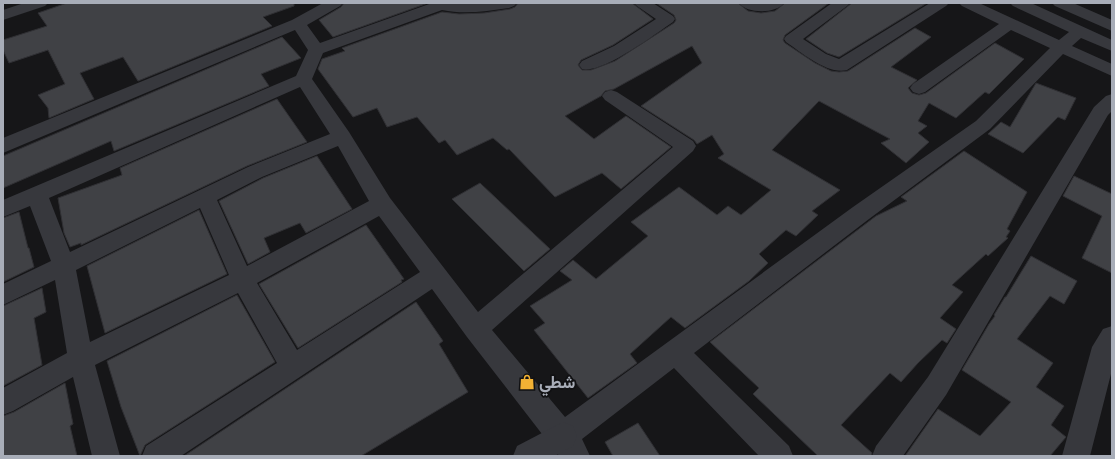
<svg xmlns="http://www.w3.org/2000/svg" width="1115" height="459" font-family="'Fira Sans Condensed',Vazirmatn,sans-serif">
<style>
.building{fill:#404145;stroke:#303034}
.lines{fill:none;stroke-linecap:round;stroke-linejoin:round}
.minor{fill:#37383d;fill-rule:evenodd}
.tertiary{fill:#37383d;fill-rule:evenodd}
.labels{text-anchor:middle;stroke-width:3.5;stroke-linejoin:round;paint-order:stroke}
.near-poi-label{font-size:17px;font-weight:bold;fill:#a8adb8;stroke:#111113;text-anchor:start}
</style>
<rect width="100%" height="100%" fill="#161618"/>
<path class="building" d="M67 3H294V6L263 17 272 26 138 81 123 57 80 73 94 99 49 118 48 108 38 95 65 84 48 50 9 63 3 50V40L47 26 38 13Z
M344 3H428L333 37 319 20 341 7Z
M518 3H632L653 19 613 45 581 60 578 65 582 70H591L615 61 674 23 676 20 674 15 656 3H738L748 11 761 13 775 11 785 3H829L785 35 783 40 785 43 815 63 831 71 839 72 848 71 915 28 931 37 891 67 917 80 908 88 912 93 919 95 926 93 995 43 1024 59 989 94 985 92 956 118 929 103 918 121 927 126 918 133 929 142 906 163 881 143 890 139 819 101 772 150 840 190 812 211 818 215 796 236 786 230 759 254 768 263 749 281 685 328 671 317 630 354 637 363 588 398 534 330 545 323 530 306 572 280 560 271 573 260 596 279 648 236 631 222 679 187 717 215 728 206 741 215 771 190 718 158 724 154 712 135 697 144 694 140 641 106 702 63 692 46 614 89 605 91 601 96 565 116 594 139 626 116 671 147 621 189 602 173 555 197 509 149 507 150 493 138 457 155 445 140 439 143 417 117 387 127 377 108 353 117 318 69 322 59 345 51 342 48 442 12 459 14 484 13 510 9 515 7Z
M852 3H927L839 57 827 53 806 39Z
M282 37 301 58 261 74 269 86 114 151 111 141 3 188V156Z
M1036 83 1076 98 1065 120 1058 117 1023 153 988 134 1001 122 1010 127Z
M277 99 307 142 247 166 81 245V243L70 247 64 233 58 198 122 175 120 168Z
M964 151 1027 192 1007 229 1010 231 1006 237 1008 238 988 256 986 254 952 285 963 292 940 318 956 329 947 343 942 340 918 363 901 382 890 373 841 425 872 453 871 456H818L753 394 759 388 710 342 876 216 907 201 901 197Z
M317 156 352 209 306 233 300 223 264 238 270 252 248 264 219 201 263 178Z
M1074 176 1112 194V273L1082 258 1102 216 1063 196Z
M480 183 550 249 524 271 452 199Z
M199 210 227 274 105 333 87 266Z
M19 212 28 248H29L34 267 3 282V218Z
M366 225 404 279 401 280 402 282 298 348 259 284Z
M1031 256 1077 281 1064 304 1050 296 1017 339 1053 363 1036 387 1064 406 1051 425 1066 437 1050 456H905L938 409 980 436 1011 402 962 370 989 324 995 316 994 315 1005 297H1006Z
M42 288 46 312 34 318 42 365 3 386V306Z
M237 295 275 362 145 445 140 456 121 407 107 361Z
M416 302 443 341 439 344 468 392 361 456H184Z
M65 383 73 424 70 426 77 456H3V416L14 412Z
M638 423 660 456H613L605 442Z"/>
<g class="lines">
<path class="minor" d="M24 3H48L45 6 3 20V10Z
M323 3H343L340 6 307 25 320 43 432 3H517L514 6 509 8C486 11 465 15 442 10L323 53 312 79 349 132 390 198 478 312 673 147 605 100 602 96 605 92 611 90 617 92 693 141 696 146 693 151 492 330 565 417 853 207 976 121 1050 48 1011 30 925 92 919 94 913 92 910 88 913 84 999 24 962 6 959 3H979L1059 40 1069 32 1013 6 1010 3H1031L1112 40V51L1081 38 1072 46 1112 64V76L1063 54 990 129 869 219 694 353 789 446 793 456H759L674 368 582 439 590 456H559L467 337 432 289 181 456H142L146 446 277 363 238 293 95 365 120 456H92L73 377 13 411 3 415V388L67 353 55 280 3 305V284L51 261 30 206 3 217V200L296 76 308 50 295 30 3 153V138L292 20ZM300 87 330 134 248 167 70 252 49 198ZM338 146 369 201 247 266 217 200 262 177ZM200 208 229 275 90 342 76 270ZM379 216 420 272 297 350 257 283Z
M634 3H653L673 16 675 19 673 22C654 35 602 74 582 69L579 65 582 61 614 46 656 19 637 6Z
M739 3H784C776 14 747 14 739 3Z
M832 3H850L847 6 803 39 826 54 839 59 930 3H949L946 6 847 70C828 75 802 53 786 42L784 39 786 36Z
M1052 3H1073L1112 20V31L1055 6Z
M1112 94V111L1108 115 946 395 903 456H872L876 446 928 377 1094 107 1106 96Z
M1112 326V370L1090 456H1062L1092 347 1103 329Z"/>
<path class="tertiary" d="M563 422 573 426 577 436 573 446 555 456H513L517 446Z"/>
</g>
<defs>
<symbol id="shop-bare" viewBox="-9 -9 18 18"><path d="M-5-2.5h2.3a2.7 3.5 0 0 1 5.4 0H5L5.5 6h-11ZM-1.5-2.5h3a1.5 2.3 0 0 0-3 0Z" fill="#f2b134" stroke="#111113" stroke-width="2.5" paint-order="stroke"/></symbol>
</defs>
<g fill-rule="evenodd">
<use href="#shop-bare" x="516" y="371" width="22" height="22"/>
</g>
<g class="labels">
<g class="near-poi-label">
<text x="539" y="388">شطي</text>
</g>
</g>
<rect width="1115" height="459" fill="none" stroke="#a8adb8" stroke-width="8"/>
</svg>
